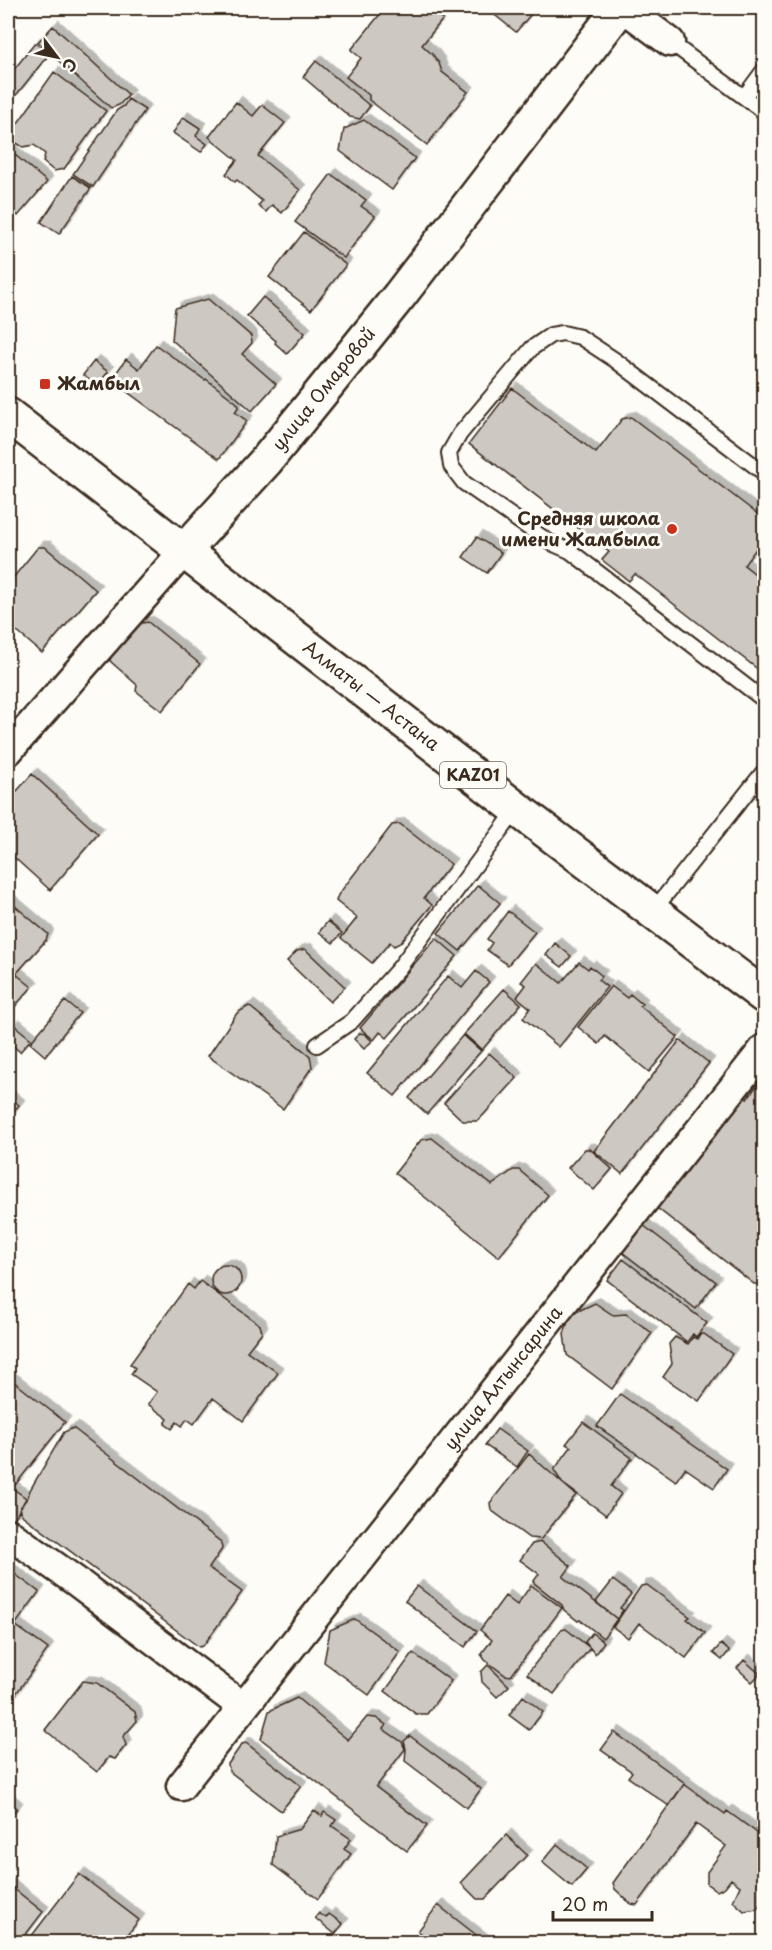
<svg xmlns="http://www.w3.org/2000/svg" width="772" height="1950" font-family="'Playpen Sans',sans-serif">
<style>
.building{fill:#cdc8c2;stroke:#3b2a1e;stroke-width:1.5;filter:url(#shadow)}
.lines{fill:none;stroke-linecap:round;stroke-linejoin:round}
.service-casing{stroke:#3b2a1e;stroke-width:18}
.minor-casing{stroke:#3b2a1e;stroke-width:33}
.tertiary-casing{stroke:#3b2a1e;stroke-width:38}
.trunk-casing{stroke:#3b2a1e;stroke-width:38}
.service{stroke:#fdfcf7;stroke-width:14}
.minor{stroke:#fdfcf7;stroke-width:28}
.tertiary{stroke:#fdfcf7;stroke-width:33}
.trunk{stroke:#fdfcf7;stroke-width:33}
.poi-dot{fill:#c8321e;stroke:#fdfcf7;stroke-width:2}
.labels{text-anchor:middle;stroke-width:6;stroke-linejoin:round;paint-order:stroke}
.shield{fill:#fdfcf7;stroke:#75695f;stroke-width:1.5}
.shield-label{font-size:16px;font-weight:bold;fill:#3b2a1e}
.poi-label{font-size:18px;font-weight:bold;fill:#3b2a1e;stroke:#fdfcf7;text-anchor:start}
.street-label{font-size:18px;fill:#3b2a1e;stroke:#fdfcf7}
</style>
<defs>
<filter id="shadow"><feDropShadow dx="5.5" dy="-5.5" stdDeviation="0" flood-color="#0004"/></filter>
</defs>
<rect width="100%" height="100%" fill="#fdfcf7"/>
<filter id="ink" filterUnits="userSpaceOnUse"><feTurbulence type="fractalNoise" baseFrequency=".0167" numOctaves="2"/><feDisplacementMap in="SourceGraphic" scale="12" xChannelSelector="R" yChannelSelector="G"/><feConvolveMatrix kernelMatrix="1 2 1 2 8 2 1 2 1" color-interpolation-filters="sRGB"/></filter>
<g filter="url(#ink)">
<path class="building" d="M385 8H429L443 19 422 45 433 55 439 63 442 72 468 92 427 145 369 100V95L346 77 361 58 351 50Z
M486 8H536L516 32Z
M53 26 129 95 119 105 111 108 38 42Z
M35 43 49 54 13 99 8 95V77Z
M316 61 370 106 360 119 350 117 303 77Z
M54 72 106 111 64 169 54 171 43 162 45 154 34 145 23 147 13 141V130Z
M128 99 145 110 93 187 73 174 117 110 124 106Z
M236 102 253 116 262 105 285 123 258 156 300 190 282 213 272 205 266 212 258 206 262 201 237 180 235 182 226 174 237 160 209 137Z
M183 117 200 128 196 136 207 144 201 152 173 133Z
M364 120 415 158 392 190 340 151 344 129Z
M8 149 47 182 18 216 8 206Z
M331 174 366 200 361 206 375 216 344 258 295 222Z
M72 176 91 188 59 234 41 222Z
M304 232 346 265 311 310 269 277Z
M263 297 305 333 287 354 275 343 276 341 247 316Z
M208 299 251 336 252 343 242 354 276 384 252 411 172 340 175 308Z
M156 345 205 380 206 379 236 402 239 406 235 412 247 421 219 459 122 388 126 381 116 373 126 359 139 369Z
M94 361 108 372 97 386 83 375Z
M512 388 596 453 622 419 631 417 764 519V538L744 565 764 581V674L635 574 629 581 602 560 609 552 469 444Z
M477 537 501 553 487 573 463 557Z
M38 547H45L96 590 42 653 8 624V584Z
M148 622 200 664 162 711 136 691 137 685 110 661 111 656 126 635 142 623Z
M32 774 98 834 50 890 8 852V801Z
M400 824 451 864 424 898 432 905 400 943 394 946 390 942 372 963 341 938 357 918 336 901 338 895 392 825Z
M478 885 500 903 460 951 438 933Z
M8 900 48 934 46 940 16 974 32 987 8 1014Z
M508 911 535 932 508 965 487 950 492 943 487 939Z
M328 921 342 933 333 943 319 932Z
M436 938 457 956 387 1038 380 1032 374 1040 360 1028Z
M555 943 571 956 562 967 546 955Z
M305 949 345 987 330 1002 287 961 297 951Z
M579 962 588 969 590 966 602 976 598 980 607 987 559 1047 523 1018 530 1008 517 997 526 985 521 982 536 963 561 983Z
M476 971 489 982 395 1096 367 1073 448 976 462 988Z
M611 986 627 998 630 994 642 1004 640 1006 678 1037 649 1072 605 1036 599 1044 578 1027Z
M504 989 521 1004 482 1050 464 1034Z
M65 1001 80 1013 45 1056 30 1043Z
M249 1006 310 1056 312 1067 283 1109 208 1056 237 1013Z
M14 1025 31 1039 20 1052 8 1041V1033Z
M360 1033 365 1034 372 1041 364 1049 354 1039Z
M463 1035 481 1051 427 1114 409 1098Z
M680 1040 709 1063 622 1174 594 1151Z
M489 1053 517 1078 478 1121H463L444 1103Z
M758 1084 764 1085V1284H754L652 1204 738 1093 747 1099Z
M8 1096 19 1105 8 1119Z
M432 1138 492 1185 513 1170H519L548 1195 499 1257 395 1173 421 1140Z
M585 1149H590L612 1169 594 1190 568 1168Z
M643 1225 716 1282 696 1309 622 1252Z
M623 1259 707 1323 696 1337 693 1334 687 1342 607 1280Z
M211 1280a15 15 0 1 1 30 0a15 15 0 1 1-30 0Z
M200 1281 260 1325 262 1332 247 1351 278 1373 243 1421 213 1398 194 1424 187 1419 182 1426 177 1422 172 1429 165 1424 168 1419 148 1404 157 1392 131 1374 135 1368 130 1364 188 1284 194 1289Z
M595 1303 613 1315 626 1314 652 1333 612 1389 567 1355 564 1334 569 1318 576 1312Z
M700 1334H704L732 1354 699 1401 663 1377 672 1364 669 1344 675 1337 688 1344 693 1337 697 1339Z
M8 1377 65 1422 16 1484H8Z
M620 1394 727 1469 714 1488 685 1468 676 1481 597 1426Z
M583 1422 632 1458 611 1486 621 1494 606 1515 562 1483 554 1470 571 1447 566 1444Z
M73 1428 221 1542 222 1549 209 1568 242 1592 203 1646 199 1647 23 1516 19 1509 28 1497 30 1490 64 1432Z
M497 1429 528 1451 517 1467 485 1445Z
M529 1454 576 1495 541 1539 529 1538 491 1510 490 1503Z
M8 1485 26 1498 13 1521 8 1517Z
M541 1542 571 1566 563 1577 617 1619 603 1638 580 1620 578 1621 564 1610 562 1605 533 1582 539 1574 520 1560 532 1544Z
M8 1569 39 1592 15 1625 48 1649 8 1705Z
M613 1580 631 1594 620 1608 623 1610 617 1619 596 1602Z
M531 1585 562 1608 511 1676 505 1675 485 1660 481 1654 492 1640 480 1630 505 1596 517 1605Z
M647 1585 690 1617 687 1619 705 1633 686 1658 639 1623 628 1638 613 1627 641 1586Z
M417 1586 477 1631 465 1647 405 1601Z
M355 1619 400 1652 369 1695 324 1662 330 1630Z
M566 1629 590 1648 554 1694 527 1674 561 1630Z
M592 1633 604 1642 595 1654 585 1642Z
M721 1644 729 1651 722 1660 713 1653Z
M413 1653 451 1681 427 1714H416L385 1691Z
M744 1660 760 1674 752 1682 737 1668Z
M488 1665 509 1686 497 1697 482 1682 481 1672Z
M83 1681 97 1683 135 1712 137 1721 123 1737 126 1745 115 1759 109 1757 97 1772 45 1730Z
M523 1696 543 1712 529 1730 509 1715Z
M297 1698 348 1740 367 1717 376 1718 386 1725 383 1729 402 1742 405 1749 376 1787 427 1826 407 1851 261 1739 269 1711Z
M614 1732 685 1783 669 1806 628 1777 632 1772 601 1750Z
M410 1736 481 1789 467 1808 405 1761 406 1749 404 1741Z
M246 1743 301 1786 281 1811 229 1771 228 1764 242 1744Z
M684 1784 725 1814 727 1811 764 1838V1899L757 1909 744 1911 733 1901 740 1886 731 1879 725 1887 717 1891 707 1884V1872L726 1846 696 1824 637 1905 631 1904 615 1889 613 1883Z
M8 1800 17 1808 8 1820Z
M314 1810 322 1816 324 1812 336 1820 332 1826 351 1839 344 1849 351 1854 318 1899 273 1865 276 1836 300 1829Z
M506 1835 527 1855 485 1899H477L461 1883Z
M557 1844 587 1869 572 1887 542 1862Z
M79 1874 139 1920 122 1942H27Z
M8 1884 43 1912 20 1942H8Z
M438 1905 484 1941 483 1942H433L418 1931Z
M319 1913 326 1918 329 1914 343 1924 335 1934 315 1918Z"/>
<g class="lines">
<defs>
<path id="service" d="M670 42 764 112
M744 97 764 70
M764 473 615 360 580 337 563 333 551 335 532 348 460 434 449 453 451 466 464 483 549 542 570 551 764 700
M653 911 764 771
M317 1045 352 1021 399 968 517 809"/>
<g id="minor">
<path d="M624 8 670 42"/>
<path d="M8 751 184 551"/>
<path d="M8 1533 77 1582 243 1707"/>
<path id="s1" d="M181 1786 764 1049"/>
</g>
<g id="tertiary">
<path id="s2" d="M184 551 266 461 400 295 620 8"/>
</g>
<g id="trunk">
<path id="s3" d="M8 415 517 809 764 996"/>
</g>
</defs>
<use href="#service" class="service-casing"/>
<use href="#minor" class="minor-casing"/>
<use href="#tertiary" class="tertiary-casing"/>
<use href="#trunk" class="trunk-casing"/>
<use href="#service" class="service"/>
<use href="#minor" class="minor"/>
<use href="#tertiary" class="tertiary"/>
<use href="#trunk" class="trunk"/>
</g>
</g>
<g class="poi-dot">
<rect x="39" y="378" width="12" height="12" rx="3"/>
<circle cx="672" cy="529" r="6"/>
</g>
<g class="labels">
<rect class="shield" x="440" y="762" width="66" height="26" rx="4.5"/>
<g class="shield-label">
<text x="473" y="781">KАZ01</text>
</g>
<g class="poi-label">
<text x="57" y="390">Жамбыл</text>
<text x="660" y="525" text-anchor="end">Средняя школа<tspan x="660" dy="21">имени Жамбыла</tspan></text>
</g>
<g class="street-label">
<text dy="6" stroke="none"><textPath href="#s2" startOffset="214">улица Омаровой</textPath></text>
<text dy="6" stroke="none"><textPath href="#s3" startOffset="459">Алматы — Астана</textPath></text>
<text dy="6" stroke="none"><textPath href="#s1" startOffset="520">улица Алтынсарина</textPath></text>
</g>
</g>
<rect width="772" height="1950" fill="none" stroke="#fdfcf7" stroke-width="30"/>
<rect x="15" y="15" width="742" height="1920" fill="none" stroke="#3b2a1e" stroke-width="2" filter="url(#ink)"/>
<g transform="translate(57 57) rotate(122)" stroke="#fdfcf7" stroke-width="4.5" paint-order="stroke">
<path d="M0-4.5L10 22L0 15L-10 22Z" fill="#3b2a1e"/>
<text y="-9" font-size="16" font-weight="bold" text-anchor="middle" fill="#3b2a1e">С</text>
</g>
<path d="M553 1911v9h99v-9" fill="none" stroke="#3b2a1e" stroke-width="3"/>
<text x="562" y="1911" font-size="18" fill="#3b2a1e" stroke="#fdfcf7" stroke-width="4.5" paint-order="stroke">20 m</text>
</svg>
